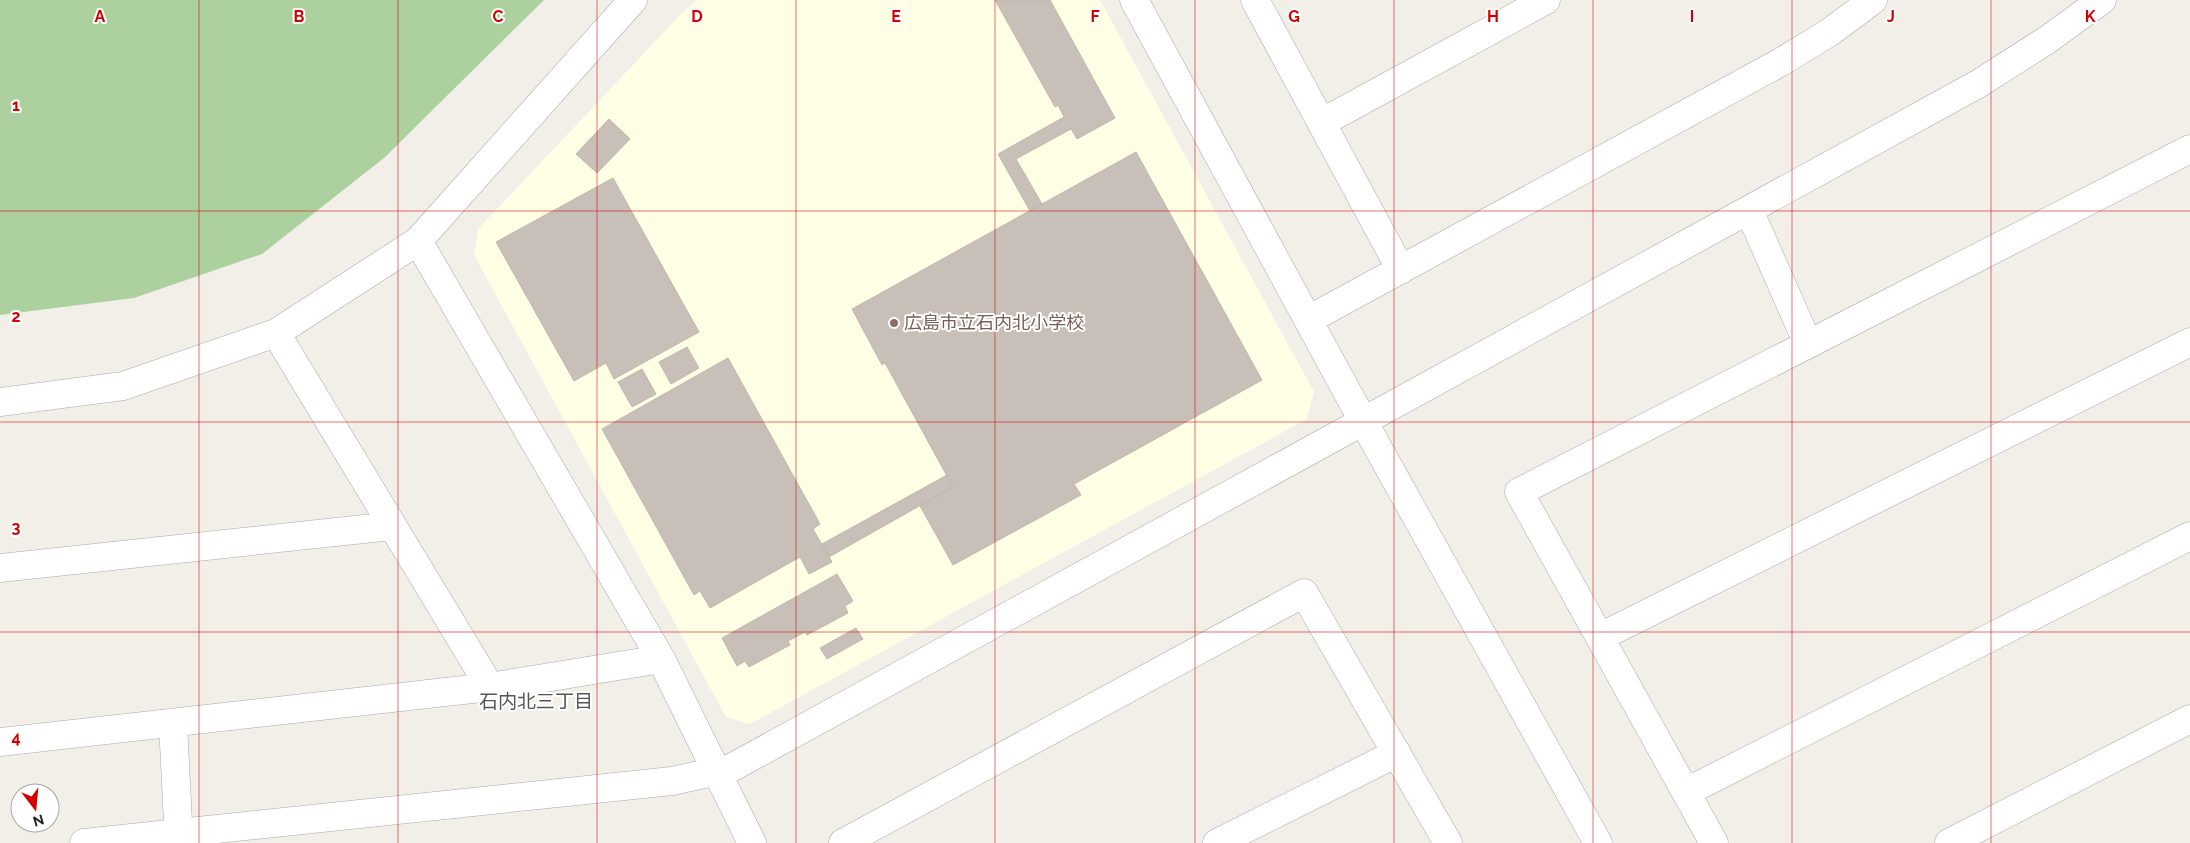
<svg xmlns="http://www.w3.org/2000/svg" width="2190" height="843" font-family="Raleway,'Noto Sans JP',sans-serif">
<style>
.education{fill:#ffffe5}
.forest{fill:#add19e}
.building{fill:#c7bfb8;stroke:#c4b6ab}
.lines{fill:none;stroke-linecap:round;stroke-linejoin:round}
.minor-casing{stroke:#a9a9a9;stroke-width:29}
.tertiary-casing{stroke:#a9a9a9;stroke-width:29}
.minor{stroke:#fff;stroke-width:28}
.tertiary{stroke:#fff;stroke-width:28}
.grid{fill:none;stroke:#d40000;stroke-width:1;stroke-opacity:0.55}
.education-dot{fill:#8d6e63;stroke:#fff;stroke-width:2}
.labels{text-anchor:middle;stroke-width:4;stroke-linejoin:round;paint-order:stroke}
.education-label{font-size:18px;fill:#785e54;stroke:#fff;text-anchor:start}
.neighbourhood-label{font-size:19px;fill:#555;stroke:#fff}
.grid-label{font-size:16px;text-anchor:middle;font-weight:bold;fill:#d40000;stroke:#fff;stroke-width:4;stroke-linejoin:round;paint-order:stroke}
</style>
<rect width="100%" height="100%" fill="#f2efe9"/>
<path class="education" d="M697 0H1100L1314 392 1307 419 750 724 726 717 474 255 478 229 683 12Z"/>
<path class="forest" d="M0 0H544L384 158 262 254 134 298 0 315Z"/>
<path class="building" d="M995 0H1050L1115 118 1077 139 1071 129 1016 159 1042 204 1030 211 998 154 1064 117 1058 105 1055 107Z
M609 119 630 139 597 173 576 154Z
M1136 152 1262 380 1074 484 1081 495 953 565 920 506 953 487 885 363 882 365 852 309Z
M613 178 699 332 614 379 606 363 574 381 496 242Z
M687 347 699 368 671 384 659 362Z
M728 358 820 524 813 529 832 562 809 574 800 557 710 608 700 591 694 595 602 429Z
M642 369 656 394 632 407 618 382Z
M947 475 953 487 829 557 822 544Z
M837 574 853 601 845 606 848 613 807 635 805 632 788 641 790 645 749 667 745 661 737 666 722 638Z
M856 628 863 639 827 659 820 648Z"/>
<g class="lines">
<defs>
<path id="minor" d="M1134 0 1363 421 1598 843
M1255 0 1401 270
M1321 123 1546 0
M1749 210 1808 344
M418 241 661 659 752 843
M1308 320 1781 62 1830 32 1873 0
M276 333 490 687
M0 402 123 386 276 333 418 241 633 0
M0 568 392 526
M1600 637 2190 342
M173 723 179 843
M0 742 490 687 661 659
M1686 792 2190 536
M843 843 1304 593 1448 843
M1217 843 1397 753
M1714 843 1519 492 2190 149
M1949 843 2190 719"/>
<path id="tertiary" d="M84 843 672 781 731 768 1978 84 2047 40 2102 0"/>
</defs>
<use href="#minor" class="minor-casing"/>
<use href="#tertiary" class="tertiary-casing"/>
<use href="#minor" class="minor"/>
<use href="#tertiary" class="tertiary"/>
</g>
<path class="grid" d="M199 0V843M398 0V843M597 0V843M796 0V843M995 0V843M1195 0V843M1394 0V843M1593 0V843M1792 0V843M1991 0V843M0 211H2190M0 422H2190M0 632H2190"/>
<circle class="education-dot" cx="894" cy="323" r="5"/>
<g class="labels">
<g class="education-label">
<text x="904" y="329">広島市立石内北小学校</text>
</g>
<g class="neighbourhood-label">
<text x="536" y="708">石内北三丁目</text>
</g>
</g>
<g class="grid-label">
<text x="100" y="22">A</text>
<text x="299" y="22">B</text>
<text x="498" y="22">C</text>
<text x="697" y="22">D</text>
<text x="896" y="22">E</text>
<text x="1095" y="22">F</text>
<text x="1294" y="22">G</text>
<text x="1493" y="22">H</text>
<text x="1692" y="22">I</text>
<text x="1891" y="22">J</text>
<text x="2090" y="22">K</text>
<text x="16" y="111">1</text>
<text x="16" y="322">2</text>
<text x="16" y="533">3</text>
<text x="16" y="743">4</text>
</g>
<g transform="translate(35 808) rotate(164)"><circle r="24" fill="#ffffff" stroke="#a7a7a7"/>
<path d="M0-4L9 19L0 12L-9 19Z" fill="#d40000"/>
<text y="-8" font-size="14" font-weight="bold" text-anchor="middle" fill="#222222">N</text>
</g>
</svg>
